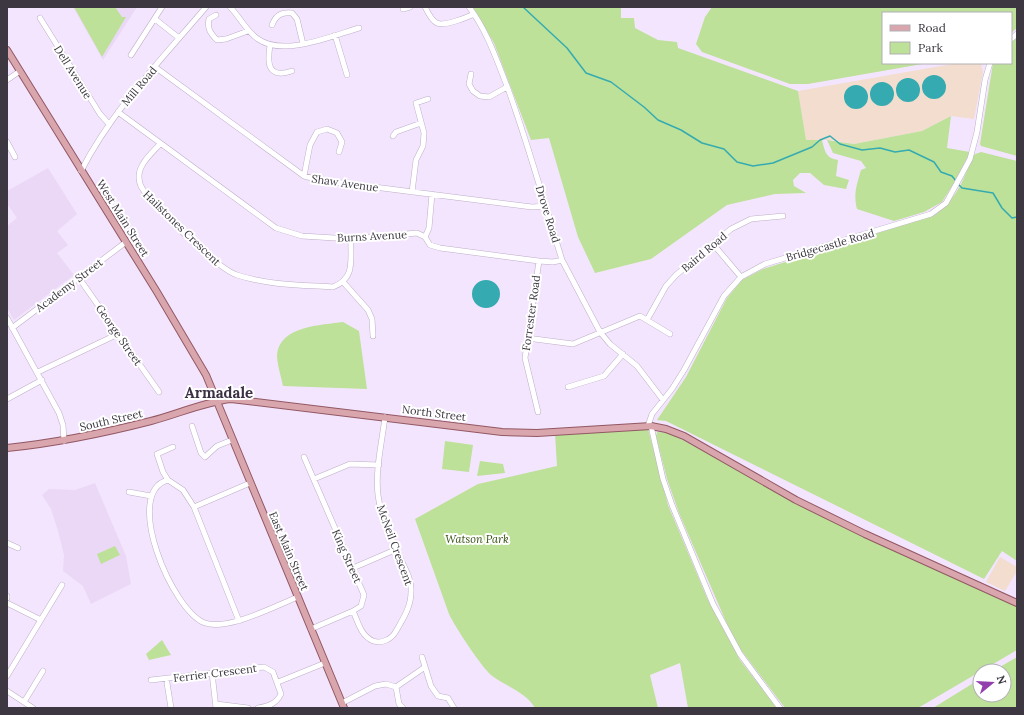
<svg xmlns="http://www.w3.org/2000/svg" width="1024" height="715" font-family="Lora,serif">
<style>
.industrial{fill:#f2ddcf}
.built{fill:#ebd8f7}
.green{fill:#bde198}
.water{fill:#35abb1}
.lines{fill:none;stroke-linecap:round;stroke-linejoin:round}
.stream{stroke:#35abb1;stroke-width:1.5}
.minor-casing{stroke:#bdafc7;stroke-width:6}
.major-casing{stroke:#925863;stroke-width:8}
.minor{stroke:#fff;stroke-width:5}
.major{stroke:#d9a6ad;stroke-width:6}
.labels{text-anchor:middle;stroke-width:4;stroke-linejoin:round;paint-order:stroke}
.street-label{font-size:11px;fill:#3c3740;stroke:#fff}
.park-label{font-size:11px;font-style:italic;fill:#375112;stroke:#fff}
.district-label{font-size:15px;font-weight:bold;fill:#3c3144;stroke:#fff}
</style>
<rect width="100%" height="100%" fill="#f4e5fe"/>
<path class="industrial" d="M958 63 981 64 983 72 974 119 951 116 922 131 854 144 832 140H806L798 91Z
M1000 557 1017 567V571L1005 591 986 582Z"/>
<path class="built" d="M73 7H137L103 60Z
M48 168 77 214 57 231 68 245 57 253 74 275 14 320 7 308V226L17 218 7 204V191Z
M95 483 126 556 131 584 91 604 83 586 63 571 64 555 58 531 51 509 42 495 49 489 75 490Z"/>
<path class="green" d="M74 7H115L122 17H126L102 57Z
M473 7H621V18H634L635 28 658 40 677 42 678 48 798 91 806 140H822C825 152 826 158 838 160L836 176 849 180 846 189 824 185 810 173H800L793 180 794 186 806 193 775 194 727 205 651 259 595 273 578 237 549 138 531 140 494 43Z
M712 7H1017V28L1011 33V13H883V63H928L808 84H790L702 52 696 44 705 17Z
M1017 37V156L981 146 980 144 993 63H1011V42Z
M951 116 947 148 970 152 957 178 942 202 924 212 894 221 857 209C853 194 857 184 861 170L866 168 861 161 833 153 827 140 854 144 922 131Z
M981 152 1017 161V561L1002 551 984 579 666 421 657 420 686 377 727 298 742 280 763 269 935 215C958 197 963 181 973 155Z
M343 322 359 331 367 389 283 386C281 376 277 364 277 355 279 326 322 325 343 322Z
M648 429 668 505 707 598 740 660 777 708H688L680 663 650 675 658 708H535C526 692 505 686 491 675 481 666 455 627 449 614L415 519 478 484 557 466 555 434Z
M657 432 670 433 806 508 1017 607V650L918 708H785L741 650 727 624 679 513 667 479 656 436Z
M445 441 473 445 469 472 442 469Z
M480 461 503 464 505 473 477 476Z
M115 546 120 555 101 564 97 554Z
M162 640 171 655 149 660 146 654Z
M1017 657V708H933L980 679V695H1004V671H993Z"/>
<path class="water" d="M922 87a12 12 0 1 1 24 0a12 12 0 1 1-24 0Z
M896 90a12 12 0 1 1 24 0a12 12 0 1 1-24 0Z
M870 94a12 12 0 1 1 24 0a12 12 0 1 1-24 0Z
M844 97a12 12 0 1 1 24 0a12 12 0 1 1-24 0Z
M472 294a14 14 0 1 1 28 0a14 14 0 1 1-28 0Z"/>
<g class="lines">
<path class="stream" d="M523 7 567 48 586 73 611 82 644 107 658 120 681 130 702 143 724 149 737 162 753 166 773 163 812 147 820 140 830 136 840 144 862 150 880 148 895 152 909 150 934 162 941 172 952 176 956 181
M958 184 962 188 993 193 1002 208 1012 218 1017 217"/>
<defs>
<path id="minor" d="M230 7C240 17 246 31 258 39 283 57 332 36 359 28
M425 7C434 25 437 27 456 21 462 19 468 17 474 14
M469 7C487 31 496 58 507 86 528 143 544 202 562 260L600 332 610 344 637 366 663 400
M403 9 410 7
M216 15 209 19C207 28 210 33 217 40L226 39 248 31
M40 18 100 114 109 124
M155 19 179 38
M272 25C276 15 281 12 292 13L297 19 303 44
M335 35 347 75
M1011 39 1017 34
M270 45C267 64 268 79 292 71
M131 55 162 7
M155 67 304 176 319 180 532 207 546 206
M471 74 469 84 473 91 480 96 489 97 507 87
M7 80 20 71
M118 112 276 228 302 236 351 239 417 233 425 237 430 245 440 248 539 261 553 262 562 260
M393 136 396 132 421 123
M7 142 15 157
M160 144C152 153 139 164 139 176 139 180 140 185 142 188 153 206 218 269 237 275 268 285 301 285 333 287 356 278 350 260 351 239
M81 171C113 109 161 60 206 7
M304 176 310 145 317 132 327 129 337 133 342 142 339 152
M412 192 416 160 423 146 424 133 416 103 428 99
M425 237 429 228 432 194
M713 244 741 277
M79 278 159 392
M344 283 368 310 372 319 373 336
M7 318 59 413 63 425 64 441
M647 320 666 286 676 275 731 229 751 219 783 216
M12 328 126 242
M527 338 573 344 640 316 670 334
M38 372 118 334
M568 387 604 376 623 354
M7 399 42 380
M538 412 525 358 539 261
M192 426 201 453 205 457 217 446 232 440
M648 426 652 414 672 389 684 370 724 296 741 277 765 264 931 214 946 203 970 159 977 132 985 80 990 63
M651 426 663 479 672 505 713 604 740 654 780 708
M304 457 364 595 361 606 353 611 311 629
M314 479 350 464 379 465
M168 480 163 472 157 454 173 447
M129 492 151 496
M194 507 183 490 168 480C122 492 172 611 205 623 228 631 275 606 298 597
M7 543 18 548
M353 568 397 549
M7 596V598
M7 603 41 620
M353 611C358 622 361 636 373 641 382 644 392 639 396 631 403 619 411 607 411 592 412 581 406 570 401 560 392 539 381 518 378 495 375 470 382 442 385 417
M239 621 194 507 250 483
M422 657 431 686 438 696 448 698 454 708
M212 673 216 708
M7 676 62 585
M151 680 264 667 273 672 281 694C276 704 269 706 258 708
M278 682 325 663
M167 683 171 708
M396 687 399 704 403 708
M7 691 33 708
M24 702 43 671
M342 703 375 686 386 684 396 687 425 667
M216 704 248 708"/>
<path id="major" d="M7 50 157 292 206 375 344 708
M7 448C56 443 104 433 151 421 178 414 204 402 231 399L502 432 537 433 651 426 666 429 684 436 796 500 865 534 1017 603"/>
</defs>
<use href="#minor" class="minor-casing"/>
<use href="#major" class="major-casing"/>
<use href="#minor" class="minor"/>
<use href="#major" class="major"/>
</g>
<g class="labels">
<g class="street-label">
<text transform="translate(73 72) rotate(58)" y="4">Dell Avenue</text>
<text transform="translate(139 86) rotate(-50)" y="4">Mill Road</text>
<text transform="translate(345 183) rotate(8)" y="4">Shaw Avenue</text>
<text transform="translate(548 214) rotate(73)" y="4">Drove Road</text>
<text transform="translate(123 218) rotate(58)" y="4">West Main Street</text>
<text transform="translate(182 228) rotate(44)" y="4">Hailstones Crescent</text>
<text transform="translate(372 236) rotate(-3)" y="4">Burns Avenue</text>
<text transform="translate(830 245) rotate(-16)" y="4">Bridgecastle Road</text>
<text transform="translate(704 252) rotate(-40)" y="4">Baird Road</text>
<text transform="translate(69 285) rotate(-37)" y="4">Academy Street</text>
<text transform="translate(531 313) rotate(-82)" y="4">Forrester Road</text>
<text transform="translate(119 335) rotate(55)" y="4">George Street</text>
<text transform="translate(434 413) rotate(7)" y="4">North Street</text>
<text transform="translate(111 420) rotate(-13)" y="4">South Street</text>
<text transform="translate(395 545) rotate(70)" y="4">McNeil Crescent</text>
<text transform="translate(289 551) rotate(67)" y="4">East Main Street</text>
<text transform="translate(347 556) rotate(66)" y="4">King Street</text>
<text transform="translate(215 673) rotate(-7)" y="4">Ferrier Crescent</text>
</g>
<g class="park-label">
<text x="477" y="543">Watson Park</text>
</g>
<g class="district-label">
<text x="219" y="398">Armadale</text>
</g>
</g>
<rect width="1024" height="715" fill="none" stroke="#3c3740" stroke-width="16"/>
<rect x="882" y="12" width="130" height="52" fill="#ffffff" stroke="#b1afb3"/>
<rect x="890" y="25" width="20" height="6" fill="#d9a6ad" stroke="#b1afb3"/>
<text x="918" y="32" font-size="12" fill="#3c3740">Road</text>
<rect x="890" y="42" width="20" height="12" fill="#bde198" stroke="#b1afb3"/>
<text x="918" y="52" font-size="12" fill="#3c3740">Park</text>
<g transform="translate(992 683) rotate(72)"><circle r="19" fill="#ffffff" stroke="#b1afb3"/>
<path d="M0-3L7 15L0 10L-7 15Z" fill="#933fad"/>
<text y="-6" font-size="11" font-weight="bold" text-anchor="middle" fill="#3c3740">N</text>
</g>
</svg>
